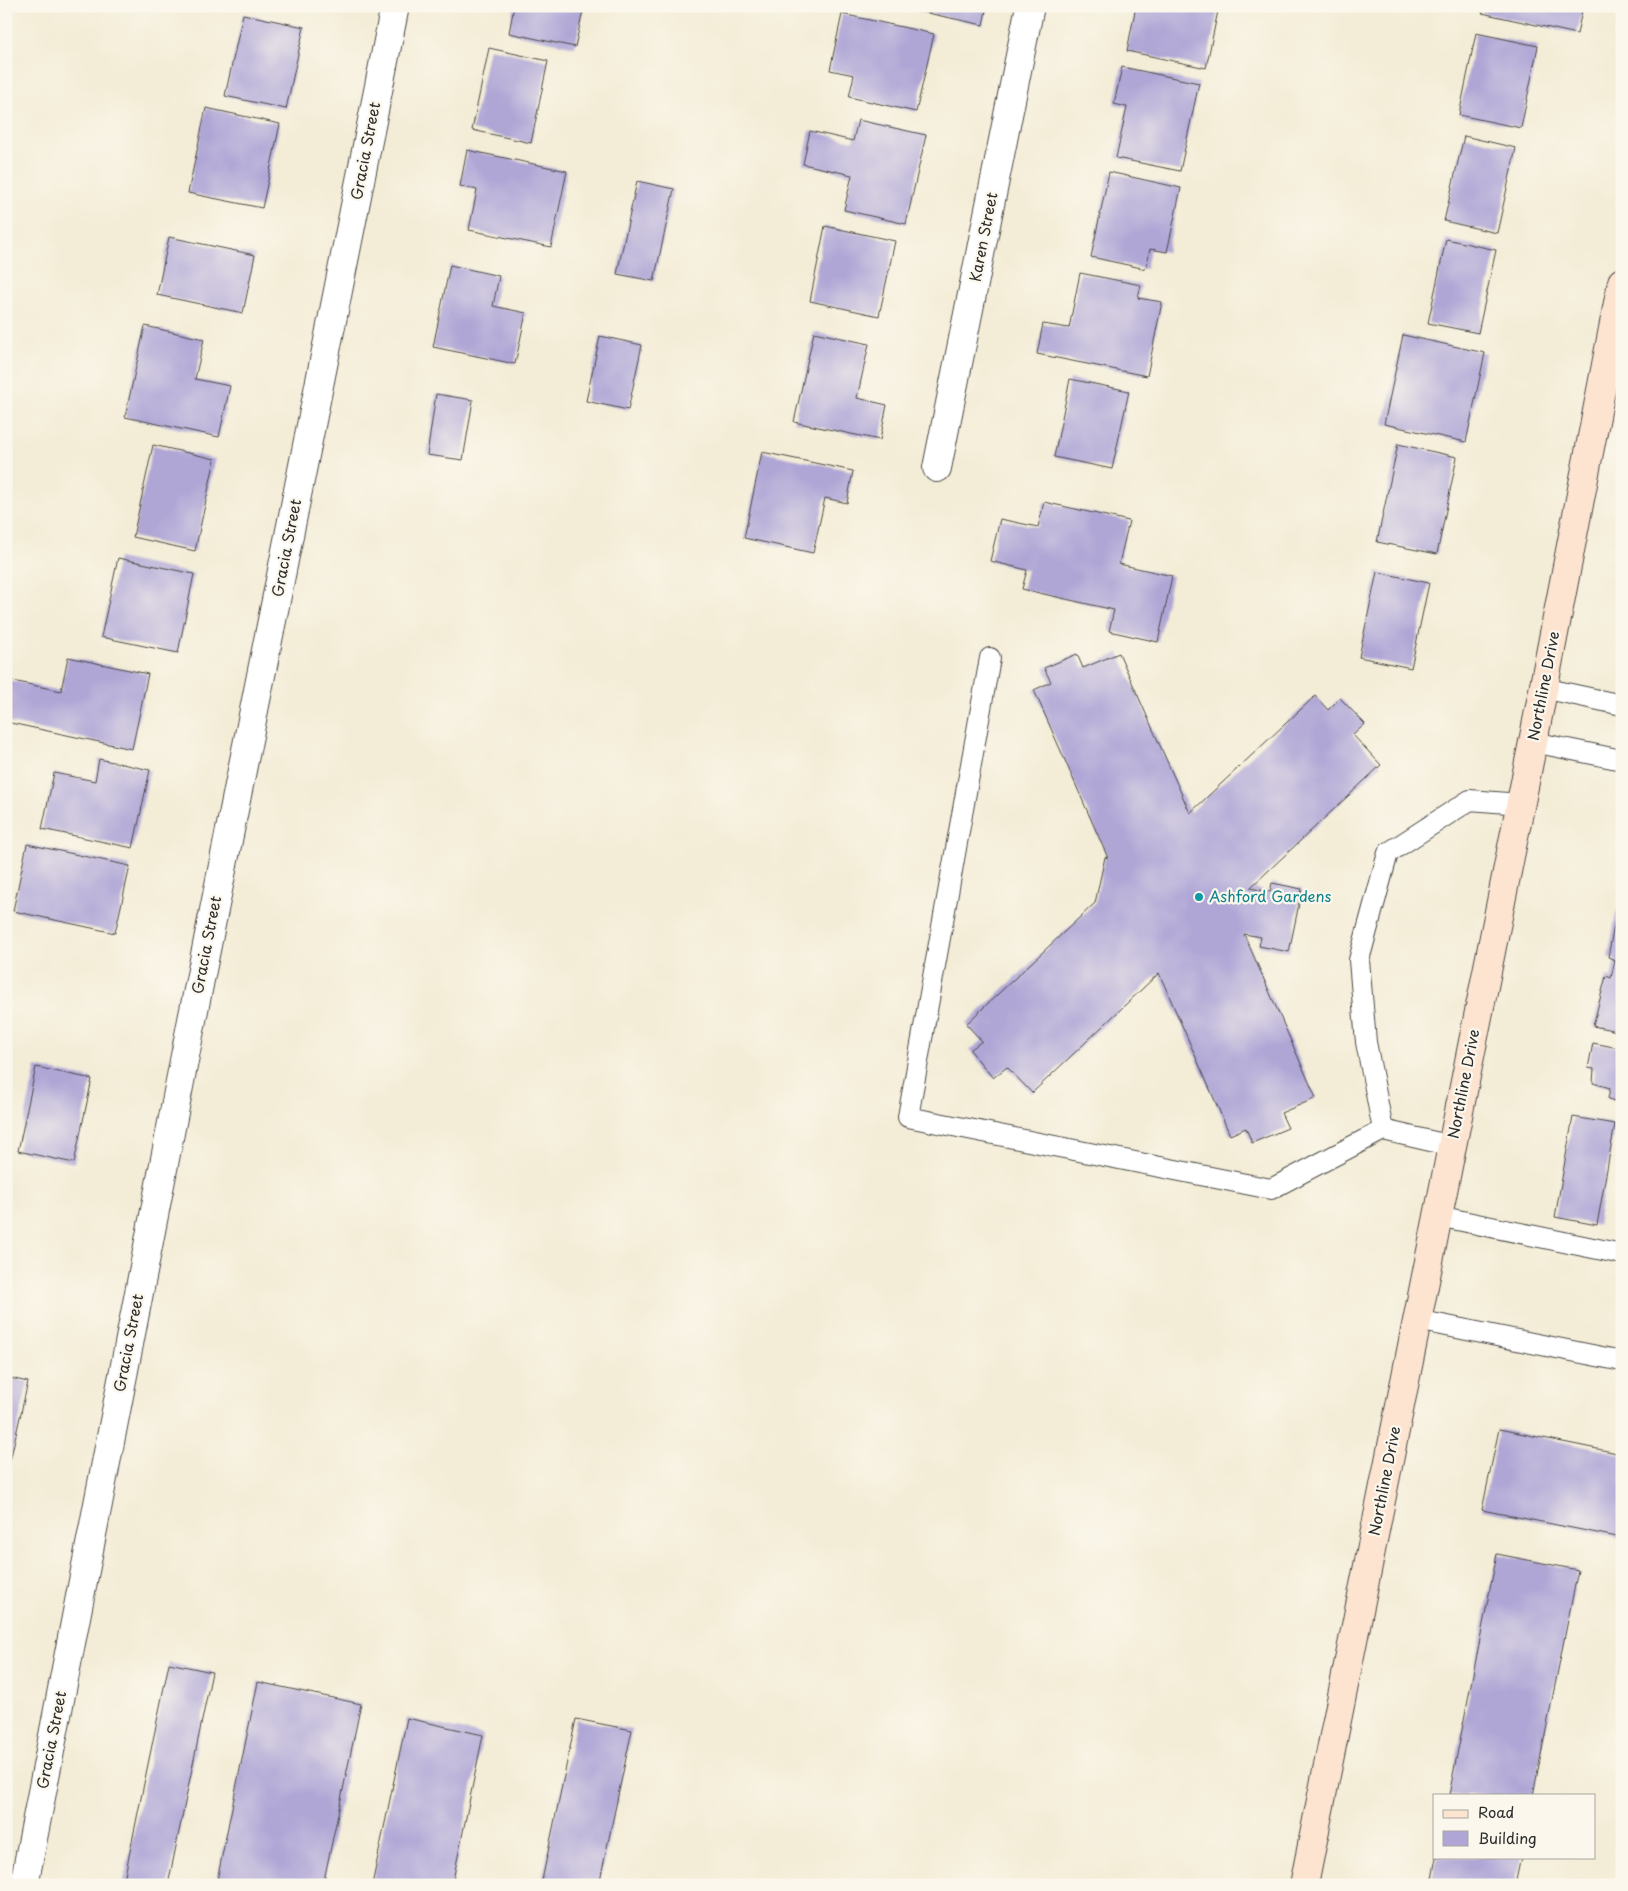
<svg xmlns="http://www.w3.org/2000/svg" width="1628" height="1891" font-family="'Playpen Sans',sans-serif">
<style>
.building{fill:#afa6d6}
.lines{fill:none;stroke-linecap:round;stroke-linejoin:round}
.lane-casing{stroke:#494845;stroke-width:22}
.street-casing{stroke:#494845;stroke-width:30}
.secondary-casing{stroke:#494845;stroke-width:30}
.lane{stroke:#fff;stroke-width:20}
.street{stroke:#fff;stroke-width:28}
.secondary{stroke:#fde4d1;stroke-width:28}
.culture-dot{fill:#0f9aa8;stroke:#fbf7ec;stroke-width:2}
.labels{text-anchor:middle;stroke-width:4.5;stroke-linejoin:round;paint-order:stroke}
.street-label{font-size:15px;fill:#2b2b2b;stroke:#fbf7ec}
.culture-label{font-size:15px;fill:#0d838f;stroke:#fbf7ec;text-anchor:start}
</style>
<rect width="100%" height="100%" fill="#fbf7ec"/>
<filter id="ink" filterUnits="userSpaceOnUse"><feTurbulence type="fractalNoise" baseFrequency=".02" numOctaves="2"/><feDisplacementMap in="SourceGraphic" scale="10" xChannelSelector="R" yChannelSelector="G"/><feConvolveMatrix kernelMatrix="1 2 1 2 8 2 1 2 1" color-interpolation-filters="sRGB"/></filter>
<filter id="wash" filterUnits="userSpaceOnUse"><feTurbulence type="fractalNoise" baseFrequency=".0096" numOctaves="4" result="noise"/><feDisplacementMap in="SourceGraphic" scale="20" xChannelSelector="R" yChannelSelector="G"/><feGaussianBlur stdDeviation="1.12" result="paint"/><feColorMatrix in="noise" values="0 0 0 0 0 0 0 0 0 0 0 0 0 0 0 0 0 1.4 0 .05"/><feComposite in="paint" operator="in"/></filter>
<g filter="url(#wash)">
<rect width="100%" height="100%" fill="#f3ecd6"/>
<g id="blocks">
<path class="building" d="M514 6H584L575 47 509 33Z
M895 6H987L983 25Z
M1136 6H1219L1206 68 1127 51Z
M1483 6H1583L1577 34 1482 13Z
M243 14 304 27 286 109 225 96Z
M842 14 934 34 916 112 849 97 854 75 830 70Z
M1476 33 1538 46 1521 128 1459 115Z
M489 48 548 61 531 143 472 130Z
M1122 67 1199 83 1180 171 1116 158 1127 107 1114 104Z
M206 108 280 124 262 208 188 193Z
M858 120 926 135 906 224 844 210 852 175 803 164 810 131 853 141Z
M1464 136 1516 148 1497 233 1444 221Z
M467 150 567 171 551 247 469 230 477 190 460 186Z
M1109 172 1181 188 1167 252 1150 249 1146 269 1091 257Z
M637 181 674 189 654 281 617 274Z
M825 226 895 241 879 316 810 301Z
M169 237 255 255 243 313 157 295Z
M1446 239 1496 250 1478 333 1428 323Z
M450 265 499 276 493 306 526 313 515 364 433 347Z
M1080 273 1141 285 1138 298 1162 302 1147 376 1037 354 1043 324 1069 328Z
M145 326 204 339 195 379 230 386 219 437 125 417Z
M814 332 869 344 857 398 887 405 880 440 794 422Z
M1403 335 1485 353 1466 442 1384 424Z
M600 336 642 345 628 410 586 401Z
M1070 379 1129 391 1112 469 1054 457Z
M436 394 473 400 463 460 427 455Z
M1398 444 1457 457 1437 554 1377 542Z
M153 445 215 459 195 551 133 537Z
M762 452 853 471 847 503 825 498 813 553 744 538Z
M1044 502 1129 521 1119 564 1172 576 1158 642 1109 631 1114 610 1022 589 1027 570 990 561 1000 519 1038 527Z
M118 558 194 574 178 653 101 637Z
M1377 572 1429 583 1411 668 1359 657Z
M1119 653 1190 813 1315 696 1328 710 1340 698 1365 724 1353 735 1381 765 1250 888 1270 892 1272 883 1302 889 1289 952 1259 946 1261 937 1244 934 1316 1098 1281 1113 1288 1128 1252 1143 1246 1128 1230 1135 1159 973 1032 1093 1007 1067 993 1078 970 1050 982 1041 966 1024 1095 903 1105 857 1108 858 1034 690 1051 682 1044 668 1077 654 1083 668Z
M68 657 148 674 132 749 6 722 8 680 61 691Z
M99 759 150 770 133 848 42 829 54 773 95 781Z
M27 844 130 866 115 933 13 911Z
M1617 910 1622 911V1032L1593 1026 1606 976 1611 978 1615 960 1608 957Z
M1621 1039H1622V1103L1608 1099 1610 1088 1593 1083 1594 1069 1588 1068 1593 1043 1619 1048Z
M36 1067 92 1079 74 1163 18 1151Z
M1573 1117 1615 1124 1597 1225 1555 1217Z
M6 1377 28 1382 7 1474H6Z
M1499 1429 1622 1454V1538L1482 1510Z
M1497 1554 1578 1570 1533 1795H1449Z
M169 1663 212 1672 168 1885H123Z
M258 1682 361 1704 323 1885H216Z
M407 1718 483 1735 452 1885H372Z
M576 1719 632 1730 599 1885H541Z
M1436 1857H1521L1515 1885H1431Z"/>
</g>
</g>
<g filter="url(#ink)">
<use href="#blocks" fill-opacity="0" stroke="#494845" stroke-width="1"/>
<g class="lines">
<defs>
<path id="lane" d="M990 658 908 1117 1271 1189 1383 1130
M1543 688 1622 705
M1533 742 1622 760
M1452 1146 1383 1130 1366 1042 1359 960 1388 853 1470 800 1520 804
M1438 1216 1622 1254
M1417 1320 1622 1361"/>
<path id="street" d="M937 468 1030 6
M24 1885 190 1030 395 6"/>
<path id="secondary" d="M1304 1885 1533 742 1622 282"/>
</defs>
<use href="#lane" class="lane-casing"/>
<use href="#street" class="street-casing"/>
<use href="#secondary" class="secondary-casing"/>
<use href="#lane" class="lane"/>
<use href="#street" class="street"/>
<use href="#secondary" class="secondary"/>
</g>
</g>
<circle class="culture-dot" cx="1199" cy="897" r="5"/>
<g class="labels">
<g class="street-label">
<text transform="translate(366 151) rotate(-79)" y="5">Gracia Street</text>
<text transform="translate(984 237) rotate(-79)" y="5">Karen Street</text>
<text transform="translate(287 548) rotate(-79)" y="5">Gracia Street</text>
<text transform="translate(1544 686) rotate(-79)" y="5">Northline Drive</text>
<text transform="translate(207 945) rotate(-79)" y="5">Gracia Street</text>
<text transform="translate(1464 1084) rotate(-79)" y="5">Northline Drive</text>
<text transform="translate(129 1343) rotate(-79)" y="5">Gracia Street</text>
<text transform="translate(1385 1481) rotate(-79)" y="5">Northline Drive</text>
<text transform="translate(52 1740) rotate(-79)" y="5">Gracia Street</text>
</g>
<g class="culture-label">
<text x="1209" y="902">Ashford Gardens</text>
</g>
</g>
<rect width="1628" height="1891" fill="none" stroke="#fbf7ec" stroke-width="25"/>
<rect x="1433" y="1794" width="162" height="65" fill="#fbf7ec" stroke="#a8a59f"/>
<rect x="1443" y="1810" width="25" height="8" fill="#fde4d1" stroke="#a8a59f"/>
<text x="1478" y="1818" font-size="15" fill="#2b2b2b">Road</text>
<rect x="1443" y="1831" width="25" height="15" fill="#afa6d6" stroke="#a8a59f"/>
<text x="1478" y="1844" font-size="15" fill="#2b2b2b">Building</text>
</svg>
